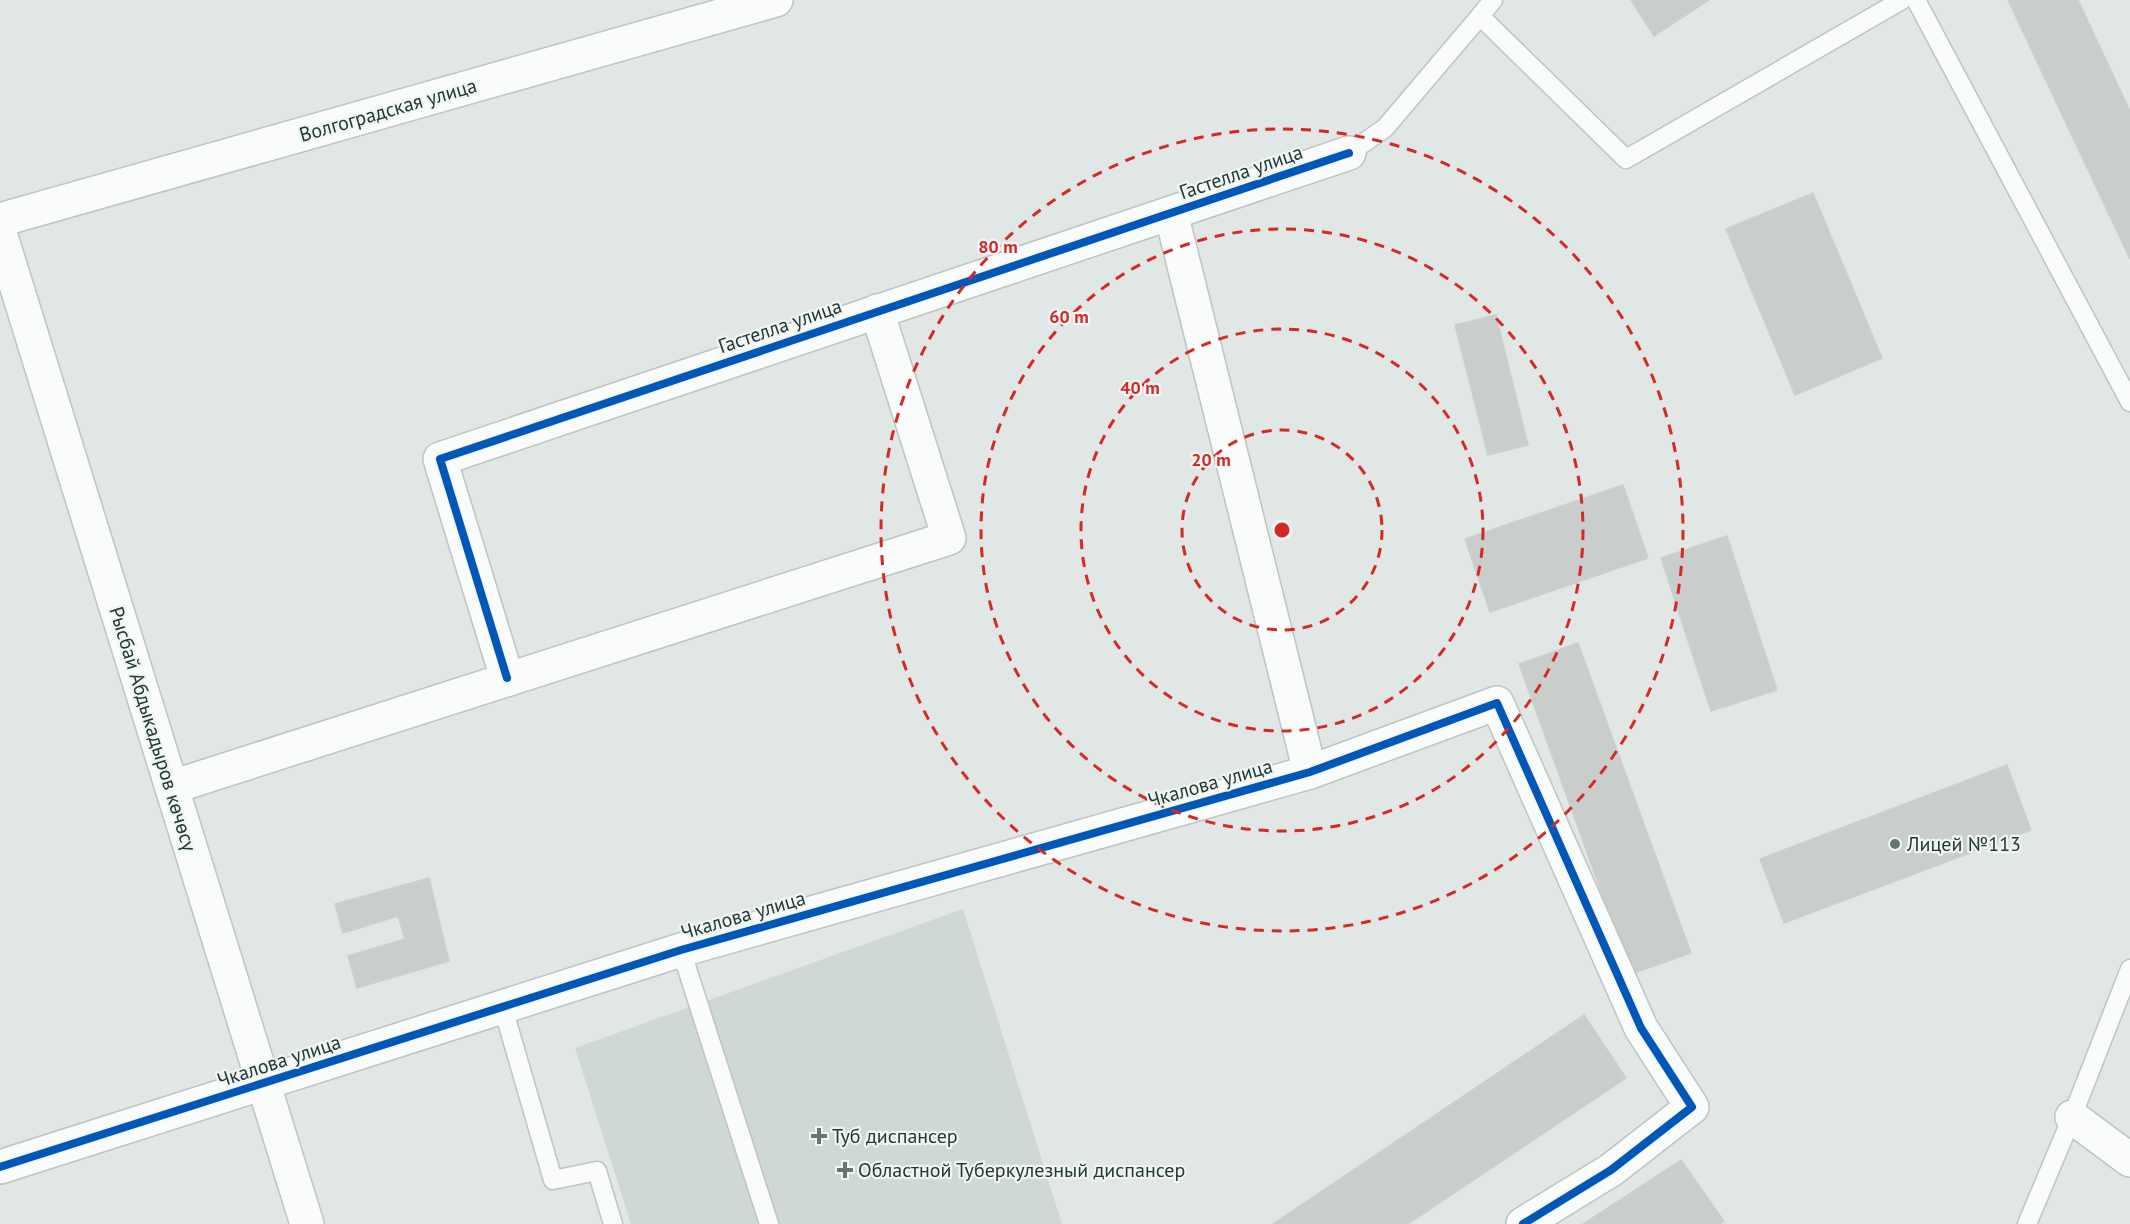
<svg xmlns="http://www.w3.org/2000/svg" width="2130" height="1224" font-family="'PT Sans',sans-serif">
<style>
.built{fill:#d0d8d5}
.building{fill:#c9cecd;stroke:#cad0ce;stroke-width:1.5}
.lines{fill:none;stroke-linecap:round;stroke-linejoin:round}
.lane-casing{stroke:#bec4c2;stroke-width:21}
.street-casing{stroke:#bec4c2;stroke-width:36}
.secondary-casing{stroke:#bec4c3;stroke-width:36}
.lane{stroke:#fafbfb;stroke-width:18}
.street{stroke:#fafbfb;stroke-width:33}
.secondary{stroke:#fafbfb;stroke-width:33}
.cycleway-casing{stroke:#eff6f4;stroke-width:11}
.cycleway{stroke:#0057b8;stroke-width:8}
.ring{fill:none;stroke:#d62828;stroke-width:3;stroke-dasharray:10 8}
.poi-dot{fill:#657573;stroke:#eff6f4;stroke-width:2}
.labels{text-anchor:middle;stroke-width:4.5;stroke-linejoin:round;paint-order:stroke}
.street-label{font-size:20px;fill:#223835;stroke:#eff6f4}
.poi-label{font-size:20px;fill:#223835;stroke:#eff6f4;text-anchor:start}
.centre{fill:#d62828;stroke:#eff6f4;stroke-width:3}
.ring-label{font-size:18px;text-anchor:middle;font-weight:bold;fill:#d62828;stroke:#eff6f4;stroke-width:4.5;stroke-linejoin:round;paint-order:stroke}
</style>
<rect width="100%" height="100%" fill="#e1e7e5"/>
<path class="built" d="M963 909 1062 1224H631L575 1048Z"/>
<path class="building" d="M1631 0H1709L1654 36Z
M2008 0H2078L2130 111V259Z
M1813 193 1882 358 1795 395 1726 229Z
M1496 315 1528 445 1488 455 1455 325Z
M1623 485 1648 558 1490 612 1465 539Z
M1727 536 1777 690 1711 711 1661 558Z
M1578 643 1691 953 1631 974 1519 664Z
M2007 765 2031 830 1784 923 1760 859Z
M429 878 449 961 357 988 348 956 405 939 398 916 343 933 335 904Z
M1584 1015 1626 1078 1408 1224H1273Z
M1681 1160 1724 1221 1720 1224H1583Z"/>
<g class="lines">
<defs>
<path id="lane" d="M1493 0 1480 16 1626 159 1902 0
M1916 0 2130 402
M1349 153 1385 128 1480 16
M681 950 769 1224
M503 1008 553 1180 597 1171 613 1224
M2027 1224 2072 1117 2130 969"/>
<path id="street" d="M1171 213 1310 772
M507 678 440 459 1349 153
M172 787 949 538 877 311
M2072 1117 2130 1160
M0 1167 681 950 1310 772 1497 703 1641 1028 1692 1107 1611 1170 1523 1224"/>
<path id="secondary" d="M0 220 776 0
M0 233 307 1224"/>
</defs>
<use href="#lane" class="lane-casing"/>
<use href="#street" class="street-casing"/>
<use href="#secondary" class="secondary-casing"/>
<use href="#lane" class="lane"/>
<use href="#street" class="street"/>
<use href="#secondary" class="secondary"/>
<defs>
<path id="cycleway" d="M507 678 440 459 1349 153
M0 1167 681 950 1310 772 1497 703 1641 1028 1692 1107 1611 1170 1523 1224"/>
</defs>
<use href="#cycleway" class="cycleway-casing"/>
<use href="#cycleway" class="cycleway"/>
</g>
<g class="ring">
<circle cx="1282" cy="530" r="100"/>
<circle cx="1282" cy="530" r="201"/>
<circle cx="1282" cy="530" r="301"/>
<circle cx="1282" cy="530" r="401"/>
</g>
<g class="poi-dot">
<circle cx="1895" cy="844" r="6"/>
<path d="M816 1127h6v6h6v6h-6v6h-6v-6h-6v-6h6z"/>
<path d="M842 1161h6v6h6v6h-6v6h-6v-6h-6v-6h6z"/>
</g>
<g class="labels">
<g class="street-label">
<text transform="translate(388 110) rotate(-16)" y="7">Волгоградская улица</text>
<text transform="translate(1241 172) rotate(-19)" y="7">Гастелла улица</text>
<text transform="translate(780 326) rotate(-19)" y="7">Гастелла улица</text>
<text transform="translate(153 729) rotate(73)" y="7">Рысбай Абдыкадыров көчөсү</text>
<text transform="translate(1210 783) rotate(-16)" y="7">Чкалова улица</text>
<text transform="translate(743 915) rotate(-16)" y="7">Чкалова улица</text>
<text transform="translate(279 1061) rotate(-18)" y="7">Чкалова улица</text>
</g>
<g class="poi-label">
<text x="1907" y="851">Лицей №113</text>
<text x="832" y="1143">Туб диспансер</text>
<text x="858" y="1177">Областной Туберкулезный диспансер</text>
</g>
</g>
<circle cx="1282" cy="530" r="9" class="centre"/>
<g class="ring-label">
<text x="998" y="253">80 m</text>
<text x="1069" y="323">60 m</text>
<text x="1140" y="394">40 m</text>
<text x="1211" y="466">20 m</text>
</g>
</svg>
